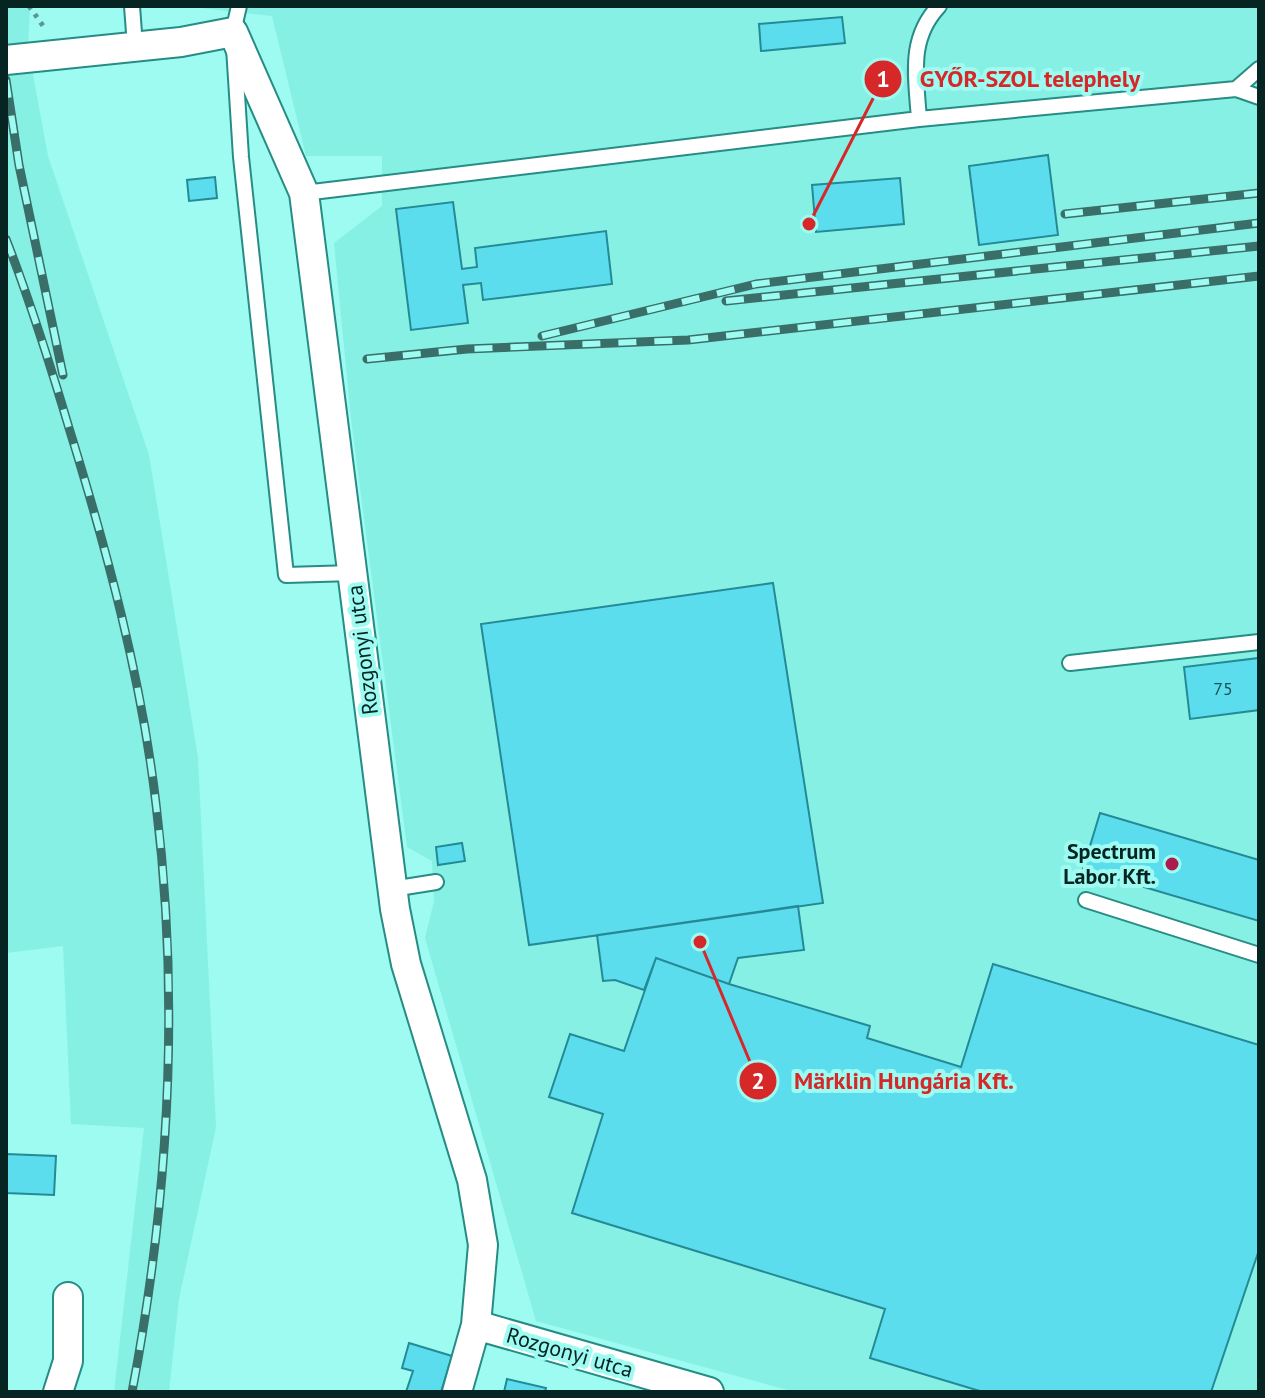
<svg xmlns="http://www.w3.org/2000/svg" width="1265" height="1398" font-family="'PT Sans',sans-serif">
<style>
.built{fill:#86f0e5}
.building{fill:#5cdded;stroke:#238a96;stroke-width:2}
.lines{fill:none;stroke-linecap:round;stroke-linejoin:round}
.lane-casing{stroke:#278c84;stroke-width:18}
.street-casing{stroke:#278c84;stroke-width:32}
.path{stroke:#589993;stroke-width:5;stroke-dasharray:4 6;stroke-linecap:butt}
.lane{stroke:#fff;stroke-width:14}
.street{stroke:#fff;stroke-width:28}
.rail-casing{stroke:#3a6e69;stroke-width:9}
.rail{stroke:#9dfbf1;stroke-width:6;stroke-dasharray:18;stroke-linecap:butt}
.poi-dot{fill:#ac1b4f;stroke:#9dfbf1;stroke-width:3}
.labels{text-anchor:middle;stroke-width:8;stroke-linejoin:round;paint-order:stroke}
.number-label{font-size:18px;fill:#1c5255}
.street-label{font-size:22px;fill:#062422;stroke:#9dfbf1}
.poi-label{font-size:22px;font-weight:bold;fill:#062422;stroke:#9dfbf1;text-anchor:end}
.leader{fill:none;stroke:#d62828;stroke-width:3}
.callout-dot{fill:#d62828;stroke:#9dfbf1;stroke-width:3}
.mark-label{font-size:24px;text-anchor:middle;font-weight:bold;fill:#fff}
.callout-label{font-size:24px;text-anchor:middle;font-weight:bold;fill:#d62828;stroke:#9dfbf1;stroke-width:8;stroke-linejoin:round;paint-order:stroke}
</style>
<rect width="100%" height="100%" fill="#9dfbf1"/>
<path class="built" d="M6 6H30L28 48 48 156 149 455 198 758 216 1127 179 1299 169 1392H114L144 1128 71 1124 63 946 6 953Z
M183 6H1259V1392H795L536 1321 425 938 434 901 432 861 407 847 351 419 334 243 382 206V156H306L272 16Z"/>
<path class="building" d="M842 17 845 43 761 51 759 24Z
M1048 155 1058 235 979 245 969 166Z
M215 177 217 198 189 201 187 180Z
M900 178 904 224 816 232 812 185Z
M453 202 462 269 477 267 475 248 606 231 612 284 483 300 481 283 463 285 468 323 411 330 396 209Z
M773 583 823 903 529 945 481 624Z
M1259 658V710L1190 719 1184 667Z
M1100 813 1259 860V921L1083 869Z
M462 843 465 861 438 865 436 847Z
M798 906 804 950 738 958 729 984 656 958 644 990 615 980 603 981 597 935Z
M656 958 729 984 870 1026 867 1038 961 1067 993 964 1259 1045V1250L1211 1392H983L870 1358 885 1309 572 1213 603 1114 549 1097 570 1034 624 1051Z
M6 1154 56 1156 54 1195 6 1193Z
M409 1343 452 1356 441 1392H406L413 1371 402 1368Z
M507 1379 546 1388 545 1392H504Z"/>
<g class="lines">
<defs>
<path id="lane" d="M132 6 135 46
M239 6 233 32 241 157 286 575 353 573
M1236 89 1259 97
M919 119C916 76 908 39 939 6
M304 193 919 119 1236 89 1259 69
M1070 663 1259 642
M392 889 436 882
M1086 900 1259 955"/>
<path id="street" d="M6 60 181 42 233 32 304 193 395 909 406 964 472 1180 483 1245 476 1325 457 1392
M476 1325 709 1392
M58 1392 68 1361V1297"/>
</defs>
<use href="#lane" class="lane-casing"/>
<use href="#street" class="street-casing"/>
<path class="path" d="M29 6 46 30"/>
<use href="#lane" class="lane"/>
<use href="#street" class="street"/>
<defs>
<path id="rail" d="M6 80 19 165 63 375
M1065 214 1259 193
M6 239C30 301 50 364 69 428 107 551 141 676 156 804 180 1000 169 1198 132 1392
M726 301 1259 246
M542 336 756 284 1259 223
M367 359 467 349 688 340 1259 276"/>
</defs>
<use href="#rail" class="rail-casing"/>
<use href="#rail" class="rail"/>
</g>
<circle class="poi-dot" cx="1172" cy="864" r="8"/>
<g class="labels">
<g class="number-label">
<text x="1223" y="695">75</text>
</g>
<g class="street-label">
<text transform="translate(362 650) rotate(-97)" y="8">Rozgonyi utca</text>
<text transform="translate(570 1352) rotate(16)" y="8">Rozgonyi utca</text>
</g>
<g class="poi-label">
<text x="1156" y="859">Spectrum<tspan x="1156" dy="25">Labor Kft.</tspan></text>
</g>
</g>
<path class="leader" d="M809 224L883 79M700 942L758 1081"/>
<g class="callout-dot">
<circle cx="809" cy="224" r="8"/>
<circle cx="700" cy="942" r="8"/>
<circle cx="883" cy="79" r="20"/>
<circle cx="758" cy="1081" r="20"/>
</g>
<g class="mark-label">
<text x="883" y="87">1</text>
<text x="758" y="1089">2</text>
</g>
<g class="callout-label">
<text x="1030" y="87">GYŐR-SZOL telephely</text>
<text x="904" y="1089">Märklin Hungária Kft.</text>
</g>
<rect width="1265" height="1398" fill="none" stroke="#062422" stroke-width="16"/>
</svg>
